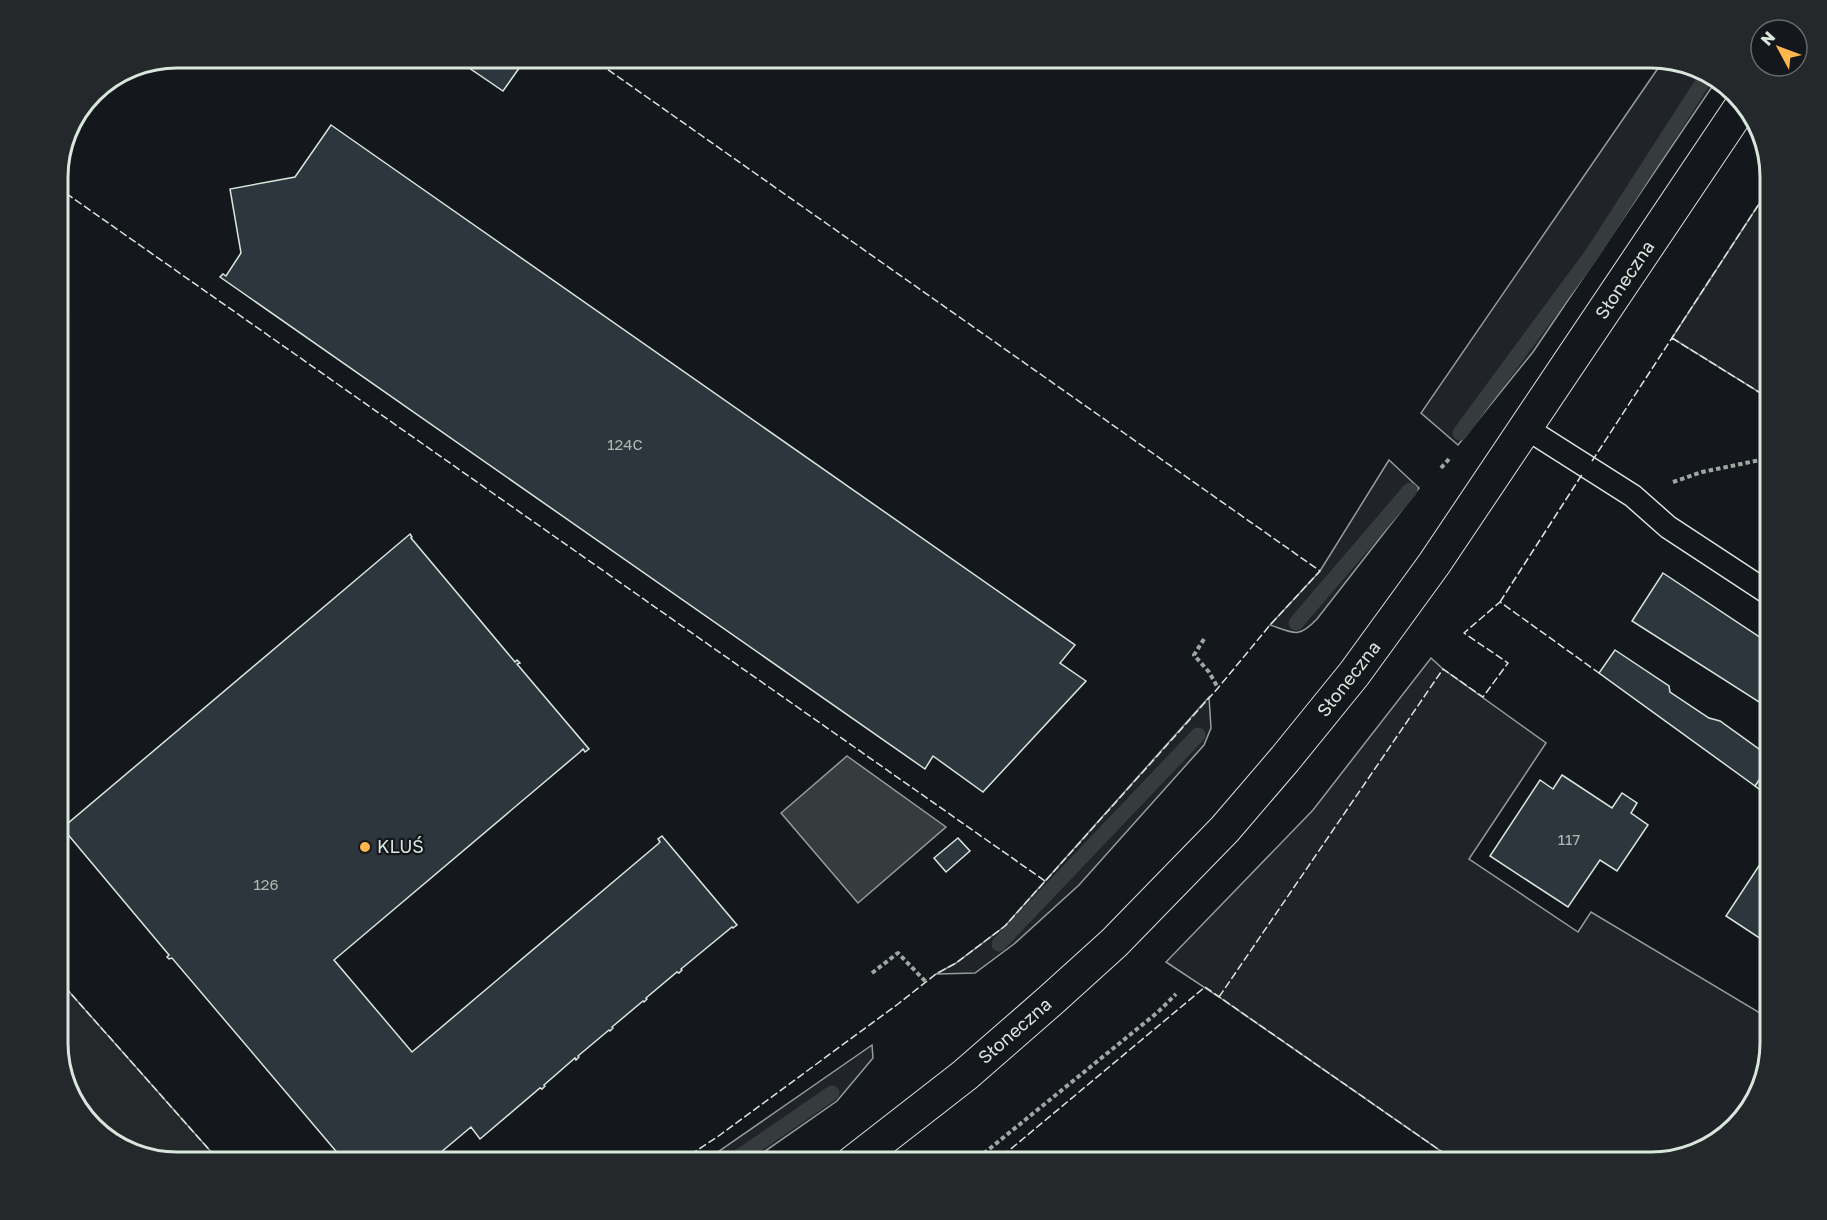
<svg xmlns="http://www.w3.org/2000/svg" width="1827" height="1220" font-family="'Golos Text',sans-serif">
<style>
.green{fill:#202428;stroke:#939e99;stroke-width:1.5}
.parking{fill:#24282b;stroke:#939e99;stroke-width:1.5}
.water{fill:#363b3e;stroke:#939e99;stroke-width:1.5}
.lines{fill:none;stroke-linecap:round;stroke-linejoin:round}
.stream{stroke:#363b3e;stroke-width:15}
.building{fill:#2c363c;stroke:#d8e6dc;stroke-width:1.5}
.lane-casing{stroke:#d8e6dc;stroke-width:25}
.secondary-casing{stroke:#d8e6dc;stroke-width:35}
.path{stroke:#9da8a2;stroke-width:4;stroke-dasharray:4.5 3;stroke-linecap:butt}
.lane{stroke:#14181c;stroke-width:22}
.secondary{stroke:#14181c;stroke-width:33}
.fence{stroke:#d8e6dc;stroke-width:1.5;stroke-dasharray:8 3;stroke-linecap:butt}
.poi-dot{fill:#ffb74d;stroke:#14181c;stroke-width:2}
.labels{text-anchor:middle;stroke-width:4.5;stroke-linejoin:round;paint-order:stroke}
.number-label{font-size:15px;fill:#adbab4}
.street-label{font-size:18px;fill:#d8e6dc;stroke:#14181c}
.poi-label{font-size:18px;fill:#d8e6dc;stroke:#14181c;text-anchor:start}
.rim{fill:none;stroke:#d8e6dc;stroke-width:3}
</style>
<rect width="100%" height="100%" fill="#14181c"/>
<path class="green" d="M1663 61 1718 78 1533 352 1458 445 1421 413Z
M1770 187V399L1672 338Z
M1389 460 1419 488 1317 619C1298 639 1294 633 1270 625L1320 571Z
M1431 658 1443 669 1546 743 1469 859 1578 932 1591 912 1770 1019V1044L1750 1110 1710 1147 1651 1163H1458L1219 997 1166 962 1313 810Z
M1209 697 1211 728 1204 745 1079 885 1014 944 975 973 936 974 956 963 1005 926Z
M872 1045 873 1058 837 1101 748 1163H702Z"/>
<path class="parking" d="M57 978 221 1163H176L110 1143 73 1103 57 1051Z"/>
<path class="water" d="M847 756 946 827 858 903 781 813Z"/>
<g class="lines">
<path class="stream" d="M1460 433 1592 254 1708 74
M1296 623 1410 490
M999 944 1198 735
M730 1163 832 1093"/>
</g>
<path class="building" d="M453 57H527L503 91Z
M331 125 1075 645 1060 663 1086 681 983 792 933 756 925 769 220 277 223 274 226 276 241 253 230 189 295 177Z
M410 534 412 537 411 538 515 662 517 660 520 663 517 664 589 749 585 752 583 749 580 752 334 960 412 1052 658 844 660 842 658 839 662 836 737 925 733 928 732 927 681 969 682 970 679 973 677 972 646 998 647 999 644 1002 643 1001 612 1027 613 1028 610 1031 609 1030 578 1056 579 1057 576 1060 575 1058 544 1085 545 1086 542 1089 540 1088 480 1139 471 1127 428 1163H346L172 958 169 959 167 957 169 955 65 831 62 833 60 830Z
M1663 573 1770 644V709L1632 621Z
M1615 650 1669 686 1670 692 1709 718 1720 721 1770 757V764L1755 786 1599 673Z
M1770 764V797L1755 786Z
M1562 775 1612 808 1622 793 1637 803 1631 813 1648 825 1617 871 1600 860 1568 907 1490 856 1540 780 1553 789Z
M958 838 970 851 946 872 934 858Z
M1770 849V932L1764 941 1726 916Z"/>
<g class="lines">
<defs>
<path id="lane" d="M1526 428 1633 496 1668 527 1770 594"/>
<path id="secondary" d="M852 1163 965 1075 1051 1000 1114 943 1225 829 1285 759 1354 674 1434 564 1742 105"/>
</defs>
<use href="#lane" class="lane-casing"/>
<use href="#secondary" class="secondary-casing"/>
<path class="path" d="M1441 468 1449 459
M1673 482 1702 472 1770 458
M1204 639 1194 655 1209 672 1218 688
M872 973 898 953 926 982
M972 1163 1158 1012 1176 994"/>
<use href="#lane" class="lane"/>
<use href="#secondary" class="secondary"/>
<path class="fence" d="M590 57 1320 571 1270 625 1218 688 1005 926 956 963 936 974 898 1004 720 1135 678 1163
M57 187 1045 881
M1672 338 1770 399
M1592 461 1770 187
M1500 602 1583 473
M57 978 221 1163
M1219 997 1443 669 1483 697 1508 663 1464 633 1500 602 1599 673
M994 1163 1205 987 1458 1163"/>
</g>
<circle class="poi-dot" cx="365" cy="847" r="6"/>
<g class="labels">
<g class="number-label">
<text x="625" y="450">124C</text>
<text x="1569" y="845">117</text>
<text x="266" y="890">126</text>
</g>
<g class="street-label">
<text transform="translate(1625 280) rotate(-56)" y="6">Słoneczna</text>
<text transform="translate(1349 679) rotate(-52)" y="6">Słoneczna</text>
<text transform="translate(1015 1031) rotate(-41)" y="6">Słoneczna</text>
</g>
<g class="poi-label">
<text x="377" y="853">KLUŚ</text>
</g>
</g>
<path d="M0 0H1827V1220H0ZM177 68H1651A109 109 0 0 1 1760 177V1043A109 109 0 0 1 1651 1152H177A109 109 0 0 1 68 1043V177A109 109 0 0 1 177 68Z" fill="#24282b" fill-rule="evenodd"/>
<path class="rim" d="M177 68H1651A109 109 0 0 1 1760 177V1043A109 109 0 0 1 1651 1152H177A109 109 0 0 1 68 1043V177A109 109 0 0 1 177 68Z"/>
<g transform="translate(1779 48) rotate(311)"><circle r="28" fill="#14181c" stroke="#626a69" stroke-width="1.5"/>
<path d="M0-4.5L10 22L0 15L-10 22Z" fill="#ffb74d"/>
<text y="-9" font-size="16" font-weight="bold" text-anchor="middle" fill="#d8e6dc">N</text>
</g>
</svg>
